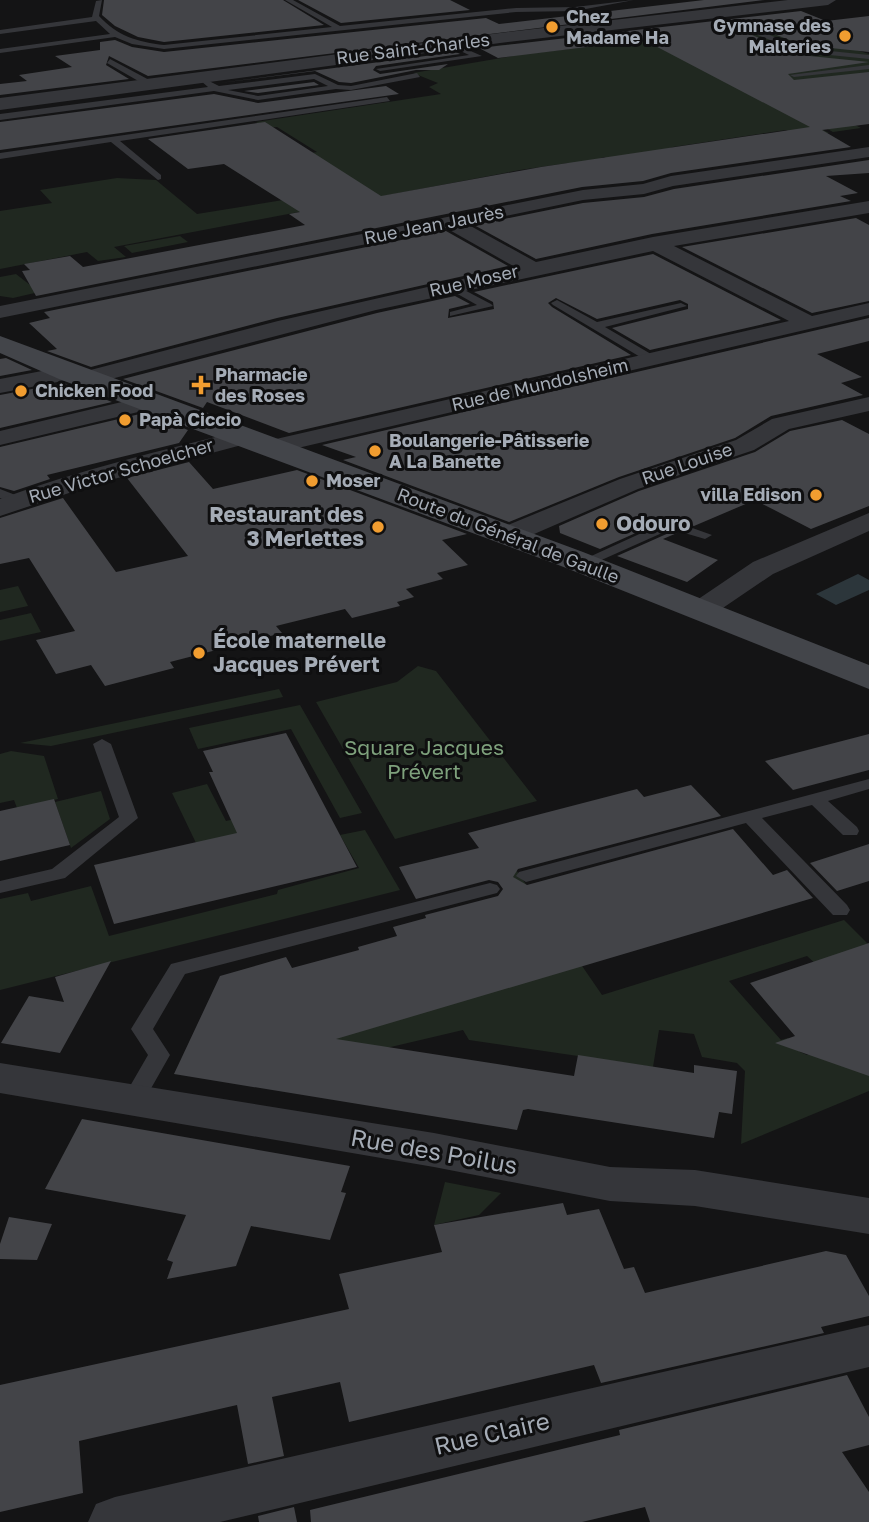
<svg xmlns="http://www.w3.org/2000/svg" width="869" height="1522" font-family="'Golos Text',sans-serif">
<style>
.green{fill:#202820}
.water{fill:#2c363b}
.building{fill:#434448}
.lines{fill:none;stroke-linecap:round;stroke-linejoin:round}
.service{fill:#35363a;fill-rule:evenodd}
.minor{fill:#35363a;fill-rule:evenodd}
.tertiary{fill:#35363a;fill-rule:evenodd}
.secondary{fill:#43454a;fill-rule:evenodd}
.poi-dot{fill:#f19d30;stroke:#0f0f10;stroke-width:2.5}
.labels{text-anchor:middle;stroke-width:6;stroke-linejoin:round;paint-order:stroke}
.far-poi-label{font-size:18px;font-weight:bold;fill:#a5acb6;stroke:#0f0f10;text-anchor:start}
.far-street-label{font-size:18px;fill:#a5acb6;stroke:#0f0f10}
.poi-label{font-size:21px;font-weight:bold;fill:#a5acb6;stroke:#0f0f10;text-anchor:start}
.park-label{font-size:21px;fill:#7ea17c;stroke:#0f0f10}
.near-street-label{font-size:24px;fill:#a5acb6;stroke:#0f0f10}
</style>
<rect width="100%" height="100%" fill="#141415"/>
<path class="green" d="M776 25 869 54V120L851 123 861 128 833 132 822 126 817 127 829 133 800 137 786 130 673 147 647 156C634 149 627 157 615 164L604 157 577 168 568 163 520 170 114 247 126 257 98 261 87 252 0 269V211L52 203 40 190 117 178 156 180 197 214 283 200 289 157 317 152 277 127 266 128 256 122 441 94 429 87 438 83 413 73 513 56 494 46 515 44 535 53Z
M180 236 188 242 132 253 124 246Z
M16 274 39 292 13 298 0 296V277Z
M18 586 28 606 0 612V590Z
M31 613 41 632 0 641V620Z
M418 666 436 671 537 801 395 839 316 702 397 682Z
M279 689 283 697 51 746 20 743Z
M300 705 362 813 340 818 291 729 198 749 189 728Z
M11 751 44 756 58 799 17 808 14 800 0 803V754Z
M207 784 226 821 239 818 249 837 196 843 172 793Z
M101 791 110 819 71 848 55 802Z
M365 830 400 890 0 990V899L28 893 31 901 91 886 109 936 277 894 278 890 359 868 340 835Z
M512 864 602 995 844 920 869 945 830 977 807 956 729 981 781 1040 788 1038 800 1052 807 1055 869 1032V1091L741 1144 745 1071 737 1063 702 1057 694 1034 659 1030 653 1067 469 1040 463 1030 310 1066 261 1045 515 904Z
M445 1182 501 1193 479 1215 434 1225Z"/>
<path class="water" d="M858 574 869 580V590L836 605 816 594Z"/>
<path class="building" d="M104 0H283L324 25 164 42 138 37 115 26 102 15Z
M298 0H450L470 10 341 23Z
M704 0H765L148 76 109 56 106 65 129 79 0 95V84L27 81 19 75 72 67 55 56 100 50V42L115 40 132 47 164 52 486 18 499 24Z
M801 11 826 21 869 16V52L802 45 759 28 752 35 800 55 869 62 788 74 794 80 869 72V124L822 130 851 147 671 173 643 181 582 187 36 296 22 271 30 270 24 264 70 256 83 267 305 225 289 214 300 212 224 164 188 169 148 139 265 122 381 196 541 167 810 127 644 40 498 58 479 48Z
M456 52 460 54 376 66 373 70 380 74 448 64 439 70H416L351 83 339 82 315 71 219 83Z
M314 82 319 85 258 93 244 91Z
M386 86 399 94 0 150V122L214 94 258 103Z
M869 160V173L826 176 858 193 840 196 851 201 652 234 536 259 474 225 583 203 644 197 674 189Z
M856 218 869 225V301L812 313 682 247Z
M446 231 508 266 277 318 91 367 47 351 57 349 29 323 50 318 44 312Z
M653 254 781 320 650 350 612 328 688 309V304L680 300 597 319 556 298 548 303 552 307 631 355 289 433 207 402 203 408 123 379 377 313 455 296 470 304 449 309 448 318 494 309 493 302 474 292Z
M869 318V341L817 354 862 377 841 383 863 395 771 416 735 438 619 477 509 522 343 460 356 457 322 445Z
M6 358 32 370 0 376V359Z
M64 383 112 402 0 428V395Z
M144 413 188 430 179 443 47 475 50 479 14 491 0 487V447Z
M842 420 869 434V506L811 529 755 500 694 526 669 518 600 549 560 533 559 526 639 491 755 452 790 431Z
M189 462 213 489 297 470 467 534 442 540 468 565 437 573 443 579 406 589 414 597 397 602 400 606 352 618 345 609 276 626 282 633 170 662 174 668 105 686 91 665 56 674 36 640 75 631 29 558 0 564V518L63 498 116 572 188 556 127 478Z
M671 532 677 533 663 539 718 560 687 582 617 556Z
M286 733 357 867 114 924 94 865 237 833 209 772H213L203 751Z
M869 734V770L793 790 765 761Z
M691 785 721 816 518 869 513 877 527 885 733 829 773 875 787 870 813 898 336 1039 574 1076 578 1055 694 1073V1065L737 1071 732 1114 719 1112 714 1138 528 1109 523 1110 517 1130 174 1074 220 976 286 957 292 968 359 950 358 947 397 936 393 927 426 918 425 915 498 896 503 889 498 882 489 880 416 899 399 867 479 848 468 833 637 789 644 797Z
M54 799 70 845 0 861V811Z
M869 844V881L837 891 810 863Z
M869 943V1076L775 1043 795 1036 750 983Z
M111 961 60 1053 1 1043 29 996 64 1002 55 977Z
M82 1119 350 1166 341 1192 346 1193 330 1240 251 1226 236 1266 167 1279 173 1262 167 1260 186 1215 45 1189Z
M563 1203 567 1215 599 1209 624 1269 634 1267 645 1293 826 1251 846 1255 869 1296V1316L821 1327 824 1333 601 1383 594 1365 349 1422 340 1382 272 1397 284 1456 248 1464 237 1405 79 1441 83 1493 0 1512V1385L349 1309 339 1274 442 1252 434 1225Z
M9 1217 52 1224 37 1260 0 1259V1244Z
M847 1375 869 1417V1445L842 1452 869 1492V1522H650L645 1507 582 1522H311L310 1510 620 1435 619 1430Z
M294 1507 297 1522H259L258 1516Z"/>
<g class="lines">
<path class="service" d="M102 0 99 16C117 36 138 42 164 45L332 27 285 0H293L340 26 516 8 575 7 634 0 575 11 516 12 164 49 132 44 115 37 0 53V49L110 34 96 21 0 34V30L92 17 96 1Z
M758 30 801 48 869 55V59L800 52 755 34Z
M450 42 482 56 380 71 376 69 469 55 450 46Z
M110 59 153 82 154 84 147 86 107 63Z
M869 65V69L794 77 790 75Z
M417 73 420 77 351 90 336 89 258 100 214 91 0 120V114L208 87 201 81 205 79 219 86 315 74 338 85 351 86ZM314 79 328 86 258 96 228 90Z
M387 97 390 101 120 141 161 175V179L158 180 111 142 0 159V153Z
M451 283 491 304 493 306 450 316V312L477 305 447 288 446 286Z
M557 300 597 322 681 303 687 306 605 327 656 357V363L652 364 553 305 551 303Z
M0 489 23 498 25 501 18 505 0 498Z
M670 520 712 535 705 539 671 529 588 566H578L576 563Z
M102 739 111 744 138 818 65 878 0 893V881L52 869 119 817 93 744Z
M869 779V789L828 801 857 827 859 831 857 835H843L812 805 762 818 847 905 850 910 847 915H833L746 823 526 882 516 876 519 872Z
M490 883 497 885 500 889 497 893 185 974 153 1029 170 1055 141 1106 133 1108 125 1106 122 1100 148 1055 131 1029 171 964Z"/>
<path class="minor" d="M869 147V157L673 186 644 194 583 200 467 224 536 262 653 237 869 201V213L674 246 812 316 869 303V315L272 454 263 452 260 447 263 442 789 321 653 251 376 310 84 386 76 384 73 379 0 393V379L68 366 76 368 79 373 278 321 515 267 446 228 0 318V306L583 190 643 184 671 176Z
M151 395 159 397 163 402 159 407 0 445V431Z
M869 397V411L789 429 754 450 638 489 518 541H498L494 535 498 529 620 479 736 440 772 419Z
M244 430 253 432 256 437 253 442 99 483 0 516V499C79 470 162 450 244 430Z
M869 513V531L773 574 711 616 701 619 691 616 686 610 691 604 753 562Z
M0 1063 434 1133 610 1167 695 1170 869 1198V1234L695 1206 610 1201 434 1167 0 1093Z
M869 1325V1367L220 1522H88L96 1504 115 1497Z"/>
<path class="tertiary" d="M788 0H836L828 5 500 43 0 110V98L500 33Z"/>
<path class="secondary" d="M0 336 583 552 869 665V689L561 566 59 379 0 353Z"/>
</g>
<g class="poi-dot">
<circle cx="552" cy="27" r="7"/>
<circle cx="845" cy="36" r="7"/>
<path d="M197.5 374.5h7v7h7v7h-7v7h-7v-7h-7v-7h7z"/>
<circle cx="21" cy="391" r="7"/>
<circle cx="125" cy="420" r="7"/>
<circle cx="375" cy="451" r="7"/>
<circle cx="312" cy="481" r="7"/>
<circle cx="816" cy="495" r="7"/>
<circle cx="602" cy="524" r="7"/>
<circle cx="378" cy="527" r="7"/>
<circle cx="199" cy="653" r="7"/>
</g>
<g class="labels">
<g class="far-poi-label">
<text x="566" y="23">Chez<tspan x="566" dy="21">Madame Ha</tspan></text>
<text x="831" y="32" text-anchor="end">Gymnase des<tspan x="831" dy="21">Malteries</tspan></text>
<text x="215" y="381">Pharmacie<tspan x="215" dy="21">des Roses</tspan></text>
<text x="35" y="397">Chicken Food</text>
<text x="139" y="426">Papà Ciccio</text>
<text x="389" y="447">Boulangerie-Pâtisserie<tspan x="389" dy="21">A La Banette</tspan></text>
<text x="326" y="487">Moser</text>
<text x="802" y="501" text-anchor="end">villa Edison</text>
</g>
<g class="far-street-label">
<text transform="translate(413 49) rotate(-7)" y="6">Rue Saint-Charles</text>
<text transform="translate(434 225) rotate(-11)" y="6">Rue Jean Jaurès</text>
<text transform="translate(474 281) rotate(-13)" y="6">Rue Moser</text>
<text transform="translate(540 385) rotate(-13)" y="6">Rue de Mundolsheim</text>
<text transform="translate(687 464) rotate(-19)" y="6">Rue Louise</text>
<text transform="translate(121 471) rotate(-16)" y="6">Rue Victor Schoelcher</text>
<text transform="translate(508 536) rotate(21)" y="6">Route du Général de Gaulle</text>
</g>
<g class="poi-label">
<text x="364" y="522" text-anchor="end">Restaurant des<tspan x="364" dy="24">3 Merlettes</tspan></text>
<text x="616" y="531">Odouro</text>
<text x="213" y="648">École maternelle<tspan x="213" dy="24">Jacques Prévert</tspan></text>
</g>
<g class="park-label">
<text x="424" y="755">Square Jacques<tspan x="424" dy="24">Prévert</tspan></text>
</g>
<g class="near-street-label">
<text transform="translate(434 1152) rotate(10)" y="8">Rue des Poilus</text>
<text transform="translate(492 1434) rotate(-13)" y="8">Rue Claire</text>
</g>
</g>
</svg>
